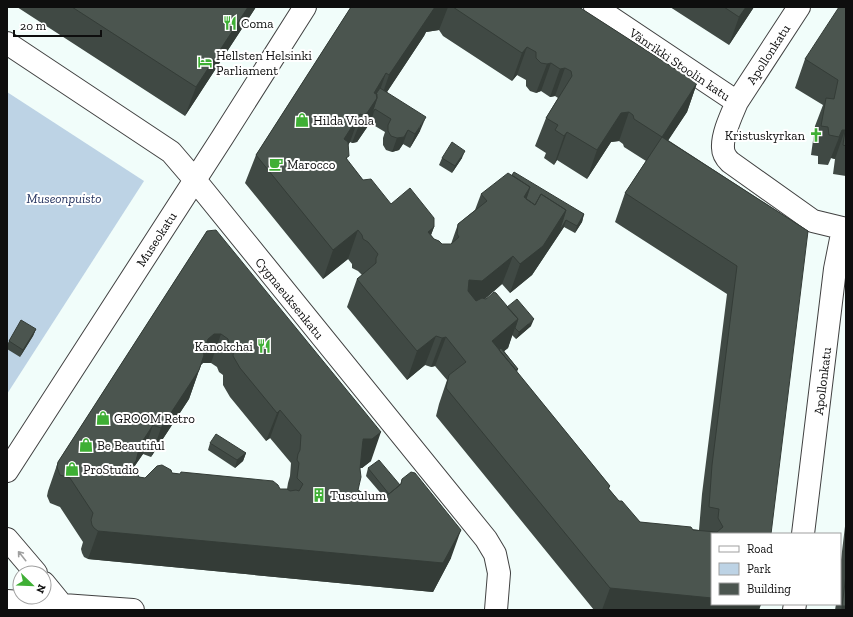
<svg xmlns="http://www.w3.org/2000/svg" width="853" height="617" font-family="'Zilla Slab',serif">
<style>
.green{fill:#bdd3e5}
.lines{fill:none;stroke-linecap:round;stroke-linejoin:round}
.minor-casing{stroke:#414141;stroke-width:24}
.minor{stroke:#fff;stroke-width:22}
.wall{fill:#404944;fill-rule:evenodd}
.shaded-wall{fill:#343c37}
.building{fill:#4b554f;stroke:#343c37;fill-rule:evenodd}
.oneway{stroke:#9f9f9f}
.labels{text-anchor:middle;stroke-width:4;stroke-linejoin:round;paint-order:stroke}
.poi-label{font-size:13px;fill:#0e0e0e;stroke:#fff;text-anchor:start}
.street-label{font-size:13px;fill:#0e0e0e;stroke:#fff}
.park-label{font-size:13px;font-style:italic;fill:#25335f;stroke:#fff}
</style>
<rect width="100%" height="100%" fill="#f1fdfa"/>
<path class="green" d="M7 92 144 181 7 394Z"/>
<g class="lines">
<defs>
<path id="minor" d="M595 7 737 102C732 114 722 134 723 148 723 154 726 158 730 162L813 221 846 229
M7 43 171 152 195 180 486 539 495 554 499 573 496 610
M737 102 799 7
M7 471 222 138 305 7
M803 534 835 269 843 229
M7 539 36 573
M44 583 62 605
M7 601 133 610
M794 610 795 604"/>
</defs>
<use href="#minor" class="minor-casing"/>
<use href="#minor" class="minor"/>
</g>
<path class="wall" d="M17 7H256L185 116Z
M351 7H579L697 83 687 112 668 140 808 231 712 604H761L759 610H594L436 416 439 404 447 380 435 366 431 367 425 365 407 380 347 307 357 279 362 275 358 271 352 268V264L348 259 323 279 245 183 256 155ZM439 30 443 36 512 81 517 75 526 80V86L530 91 536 93 541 91 550 97 555 96 558 98 546 118 535 146 546 153 544 158 554 165 557 160 587 179 611 142 619 141 623 144 624 147 646 161 625 193 615 222 727 294 702 494 699 530 640 522 619 501 609 489 610 486 517 372 518 369 504 351 508 348 512 335 516 339 531 326 507 307 485 299 502 284 510 293 532 275 564 227 575 233 582 222 584 214 512 175 481 194 475 210 458 224 451 244H442L434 239 431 235 434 227 391 204 363 180 347 160 348 145 350 142 352 143 357 142 370 123 385 132 383 138V145L386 150 392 152 399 150 403 144 410 148 420 131 387 92 424 36 426 32Z
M670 7H754L729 45Z
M846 7V176L833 174 835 159 831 158 828 165 818 164V156L811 155 815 126 823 105 795 88 805 59Z
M442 158H462L452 173 439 165Z
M207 231 371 461 362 468H360L358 490 366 495 384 497 366 476 368 468 400 485 402 479 451 558 433 592 88 559 84 557 82 553 81 549 83 542 60 507 50 503 47 496 48 491 58 462ZM203 363H211L217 367 219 372 223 375V385L230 397 266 441 270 438 291 463 290 476 288 483 287 489H280L172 473 145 478 139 477 134 467 143 454 151 457 189 399 201 365Z
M36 329 33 336 20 357 7 349V345L9 341Z
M210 443 246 453 243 461 235 468 208 450Z
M846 518V610H835L836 604H840V568Z"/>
<path class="shaded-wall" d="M248 7H256L185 116 196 87Z
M434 7H448L439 30 426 32 424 36 379 104 389 75Z
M746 7H754L729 45 739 17Z
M527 47 517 75 512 81 522 53Z
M551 63 541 91 536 93 547 64Z
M565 68 555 96 550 97 560 69Z
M386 73 376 101 377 98 375 109 370 123 357 142 352 143 363 115 374 93Z
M697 83 687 112 652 165 662 137Z
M629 112 619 141 611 142 587 179 597 150 621 113Z
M360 114 350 142 333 168 344 139Z
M426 117 420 131 410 148 415 134Z
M408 130 403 144 399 150 392 152 397 138Z
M842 130H845L835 159 831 158 828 165Z
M567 132 557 160 554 165 564 136Z
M465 151 462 158 452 173 455 166Z
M530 187 520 216 524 197Z
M566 210V220L564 227 532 275 510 293 520 264Z
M584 214 582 222 575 233 577 226Z
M434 227 423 256 428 232Z
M358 230 348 259 323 279 333 250Z
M513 256 502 284 472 310 458 309 469 280Z
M518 319 508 348 487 365 492 341Z
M534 319 531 326 516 339 519 332Z
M36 329 33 336 20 357 23 350Z
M214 334H221L211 363H203L198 367 202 348 208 339Z
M436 336 425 365 407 380 417 351Z
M446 337 435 366 431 367 442 338Z
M199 370 189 399 151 457 161 428Z
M280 410 270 438 266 441 277 413Z
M153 425 143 454 134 467 132 466 140 445Z
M381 432 371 461 362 468H353L363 439Z
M246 453 243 461 235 468 237 460Z
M461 530 451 558 433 592 88 559 98 531Z
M610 588 712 598V604H761L759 610H602Z
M842 606H846V610H841Z"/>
<path class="building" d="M72 7H248L196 87Z
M351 7H435L389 75 386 73 374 93 377 94V98L367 113 363 115 360 114 344 139 348 142 349 156 346 158 363 180 371 179 391 204 410 188 434 218V227L428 232 434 239 439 241 442 244H451L459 237 457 234 458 224 487 201 481 194 508 173 530 187 524 197 535 205 541 194 566 210 543 246 520 264 513 256 482 281 469 280 468 291 476 301 482 298 486 299 494 292 496 293 518 319 492 341 610 486 608 488 619 501H622L640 522 691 527 693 530 717 532 723 527 718 518 719 509 709 507 712 465 737 266 625 193 662 137 808 231 771 534H712V598L610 588 446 388 449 375 466 362 446 337 442 338 436 336 417 351 357 279 376 263V258L378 254 368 242 363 239 362 235 358 230 333 250 256 155Z
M453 7H579L697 83 662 137 634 119 633 115 629 112 621 113 597 150 567 132 564 136 555 130 558 125 546 118 572 76 571 71 565 68 560 69 551 63 547 64 541 63 536 58V52L527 47 522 53Z
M724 7H746L739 17Z
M839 7H846V146L843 145 845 130H842L839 137 829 135 828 127 821 126 826 98 834 99 838 80 805 59Z
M380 88 426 117 415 134 408 130 404 137 397 138 391 136 388 131V125L391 119 375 109 372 113 377 98 376 94Z
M452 142 465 151 455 166 442 158Z
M514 172 584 214 577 226 566 220 559 232 566 210 541 194 535 205 526 199 530 187 512 175Z
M216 230 381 432 372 439H363L360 469 361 477 358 490 366 495 385 497 401 484 402 479 411 472 415 473 461 530 443 563 98 531 94 528 92 525 91 520 93 513 70 478 60 475 57 467 58 462 207 231ZM214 334H221L228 339 229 343 234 346 233 356 240 368 277 413 280 410 301 435 300 450 298 454 297 460 299 463 297 478 303 484 299 491 296 490 290 491 287 489H280L278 485 273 481 181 472 180 474 172 473 171 470 162 465 157 466 145 478 139 477 134 467 132 466 136 461 140 445 153 425 161 428 199 370 204 355 202 350V348L206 345 208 339Z
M517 299 534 319 519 332 515 328 518 319 507 307Z
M21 320 36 329 23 350 9 341Z
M501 348 518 369 516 370 499 350Z
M216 434 246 453 237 460 210 443Z
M379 460 400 485 389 494 368 468Z
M846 575V606H842Z"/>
<defs><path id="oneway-shaft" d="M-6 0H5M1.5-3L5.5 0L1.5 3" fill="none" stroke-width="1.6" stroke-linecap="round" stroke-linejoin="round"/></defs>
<use class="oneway" href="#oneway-shaft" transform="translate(22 556) rotate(-129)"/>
<defs>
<symbol id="restaurant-bare" viewBox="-9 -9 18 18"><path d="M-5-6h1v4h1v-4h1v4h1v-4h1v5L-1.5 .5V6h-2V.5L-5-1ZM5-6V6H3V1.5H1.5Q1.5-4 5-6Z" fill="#3faf35" stroke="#fff" stroke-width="2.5" paint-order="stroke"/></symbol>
<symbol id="hotel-bare" viewBox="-9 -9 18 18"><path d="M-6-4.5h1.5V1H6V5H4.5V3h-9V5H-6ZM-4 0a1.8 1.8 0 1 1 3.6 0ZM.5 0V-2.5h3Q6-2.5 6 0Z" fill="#3faf35" stroke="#fff" stroke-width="2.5" paint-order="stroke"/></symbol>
<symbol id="shop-bare" viewBox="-9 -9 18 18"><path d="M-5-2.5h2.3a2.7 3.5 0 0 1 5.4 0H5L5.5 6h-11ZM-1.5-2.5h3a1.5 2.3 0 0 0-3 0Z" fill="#3faf35" stroke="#fff" stroke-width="2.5" paint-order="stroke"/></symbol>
<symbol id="church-bare" viewBox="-9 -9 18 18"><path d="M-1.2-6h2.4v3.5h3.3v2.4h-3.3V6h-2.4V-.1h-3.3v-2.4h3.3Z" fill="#3faf35" stroke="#fff" stroke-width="2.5" paint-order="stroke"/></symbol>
<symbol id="cafe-bare" viewBox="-9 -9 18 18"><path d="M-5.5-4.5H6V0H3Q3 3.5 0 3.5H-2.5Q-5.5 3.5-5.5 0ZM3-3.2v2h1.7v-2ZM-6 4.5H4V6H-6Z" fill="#3faf35" stroke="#fff" stroke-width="2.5" paint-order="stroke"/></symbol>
<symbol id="building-bare" viewBox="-9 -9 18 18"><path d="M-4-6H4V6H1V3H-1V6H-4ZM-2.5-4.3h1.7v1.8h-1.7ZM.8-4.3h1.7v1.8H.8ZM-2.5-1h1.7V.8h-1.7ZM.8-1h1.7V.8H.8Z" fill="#3faf35" stroke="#fff" stroke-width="2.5" paint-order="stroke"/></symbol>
</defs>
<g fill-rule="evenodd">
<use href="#restaurant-bare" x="220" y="13" width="20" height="20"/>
<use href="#hotel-bare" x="195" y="52" width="20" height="20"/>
<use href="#shop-bare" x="292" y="110" width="20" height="20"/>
<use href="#church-bare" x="806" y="125" width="20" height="20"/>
<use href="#cafe-bare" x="266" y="154" width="20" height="20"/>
<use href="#restaurant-bare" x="254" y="336" width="20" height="20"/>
<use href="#shop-bare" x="93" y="408" width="20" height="20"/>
<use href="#shop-bare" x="76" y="435" width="20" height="20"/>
<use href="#shop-bare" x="62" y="459" width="20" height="20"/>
<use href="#building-bare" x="309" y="485" width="20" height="20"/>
</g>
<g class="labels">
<g class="poi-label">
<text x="241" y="28">Coma</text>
<text x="216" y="60">Hellsten Helsinki<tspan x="216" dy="15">Parliament</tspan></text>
<text x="313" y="125">Hilda Viola</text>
<text x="805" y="140" text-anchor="end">Kristuskyrkan</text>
<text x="287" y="169">Marocco</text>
<text x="253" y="351" text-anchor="end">Kanokchai</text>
<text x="114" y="423">GROOM Retro</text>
<text x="97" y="450">Be Beautiful</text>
<text x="83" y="474">ProStudio</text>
<text x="330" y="500">Tusculum</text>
</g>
<g class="street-label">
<text transform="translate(768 54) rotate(-57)" y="5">Apollonkatu</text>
<text transform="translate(680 64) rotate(34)" y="5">Vänrikki Stoolin katu</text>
<text transform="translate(156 239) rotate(-57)" y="5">Museokatu</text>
<text transform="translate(290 298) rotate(51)" y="5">Cygnaeuksenkatu</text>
<text transform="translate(822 381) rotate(-83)" y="5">Apollonkatu</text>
</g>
<g class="park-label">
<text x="64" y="203">Museonpuisto</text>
</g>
</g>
<rect width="853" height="617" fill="none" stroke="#0e0e0e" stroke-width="16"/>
<rect x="711" y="533" width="130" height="72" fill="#ffffff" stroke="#9f9f9f"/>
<rect x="719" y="546" width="20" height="6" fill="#ffffff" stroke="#9f9f9f"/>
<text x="747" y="553" font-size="12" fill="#0e0e0e">Road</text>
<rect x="719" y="563" width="20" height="12" fill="#bdd3e5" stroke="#9f9f9f"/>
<text x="747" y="573" font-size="12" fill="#0e0e0e">Park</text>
<rect x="719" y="583" width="20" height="12" fill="#4b554f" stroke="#9f9f9f"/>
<text x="747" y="593" font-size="12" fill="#0e0e0e">Building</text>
<g transform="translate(32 585) rotate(113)"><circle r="19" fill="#ffffff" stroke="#9f9f9f"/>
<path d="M0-3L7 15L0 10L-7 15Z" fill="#3faf35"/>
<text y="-6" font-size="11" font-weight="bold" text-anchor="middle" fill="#0e0e0e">N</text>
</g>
<path d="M14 30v6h87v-6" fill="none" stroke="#0e0e0e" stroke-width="2"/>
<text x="20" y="30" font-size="12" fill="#0e0e0e" stroke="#ffffff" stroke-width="3" paint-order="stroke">20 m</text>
</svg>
